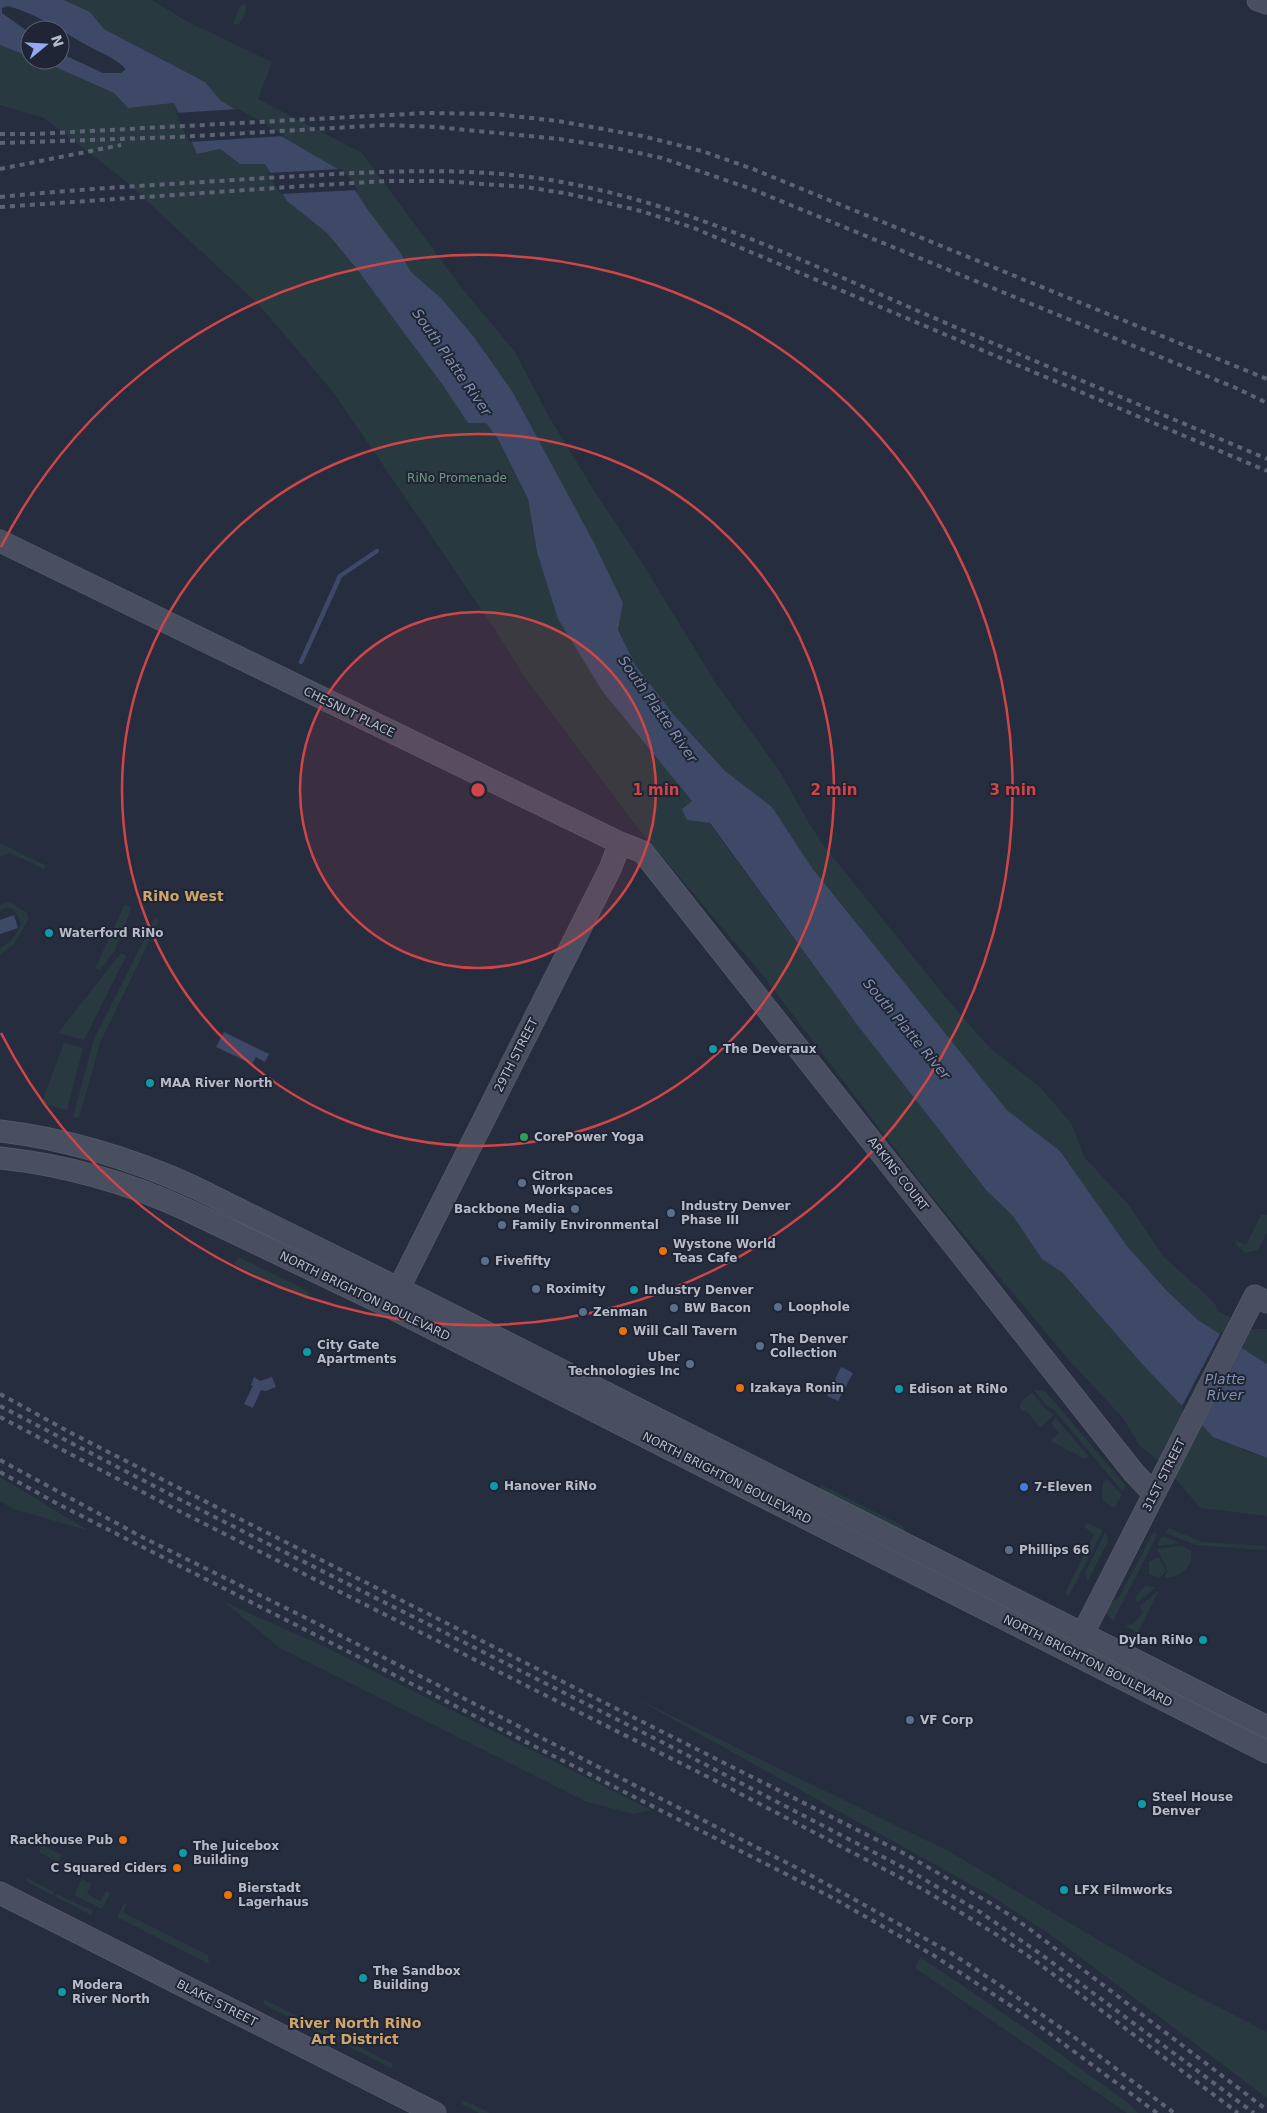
<svg xmlns="http://www.w3.org/2000/svg" width="1267" height="2113" font-family="'DejaVu Sans',sans-serif">
<style>
.green{fill:#283a40}
.water{fill:#3d4966}
.pier{fill:#262d3f}
.lines{fill:none;stroke-linecap:round;stroke-linejoin:round}
.stream{stroke:#3d4966;stroke-width:4.5}
.secondary-casing{stroke:#525866;stroke-width:23}
.secondary{stroke:#494e61;stroke-width:21}
.rail{stroke:#5d6375;stroke-width:4;stroke-dasharray:5 5;stroke-linecap:butt}
.ring{fill:none;stroke:#d04548;stroke-width:2.5}
.culture-dot{fill:#0f9aa8;stroke:#1f2534;stroke-width:2}
.leisure-dot{fill:#2e9e5b;stroke:#1f2534;stroke-width:2}
.service-dot{fill:#5c6f8a;stroke:#1f2534;stroke-width:2}
.food-dot{fill:#e8710a;stroke:#1f2534;stroke-width:2}
.shop-dot{fill:#3f7fe0;stroke:#1f2534;stroke-width:2}
.labels{text-anchor:middle;stroke-width:4;stroke-linejoin:round;paint-order:stroke}
.park-label{font-size:12px;fill:#6f997e;stroke:#1f2534}
.street-label{font-size:12px;fill:#b7bbc9;stroke:#1f2534}
.poi-label{font-size:12px;font-weight:bold;fill:#b7bbc9;stroke:#1f2534;text-anchor:start}
.water-label{font-size:14px;font-style:italic;fill:#808eaf;stroke:#1f2534}
.neighbourhood-label{font-size:14px;font-weight:bold;fill:#d0a56b;stroke:#1f2534}
.centre{fill:#d04548;stroke:#1f2534;stroke-width:2.5}
.ring-label{font-size:15px;text-anchor:middle;font-weight:bold;fill:#d04548;stroke:#1f2534;stroke-width:4;stroke-linejoin:round;paint-order:stroke}
</style>
<rect width="100%" height="100%" fill="#262d3f"/>
<path class="green" d="M64 0H152L186 21 272 62 258 99 362 153 461 287 515 352 549 417 595 492 641 561 715 682 780 772 810 825 824 846 947 999 990 1048 1041 1088 1071 1123 1085 1158 1128 1204 1164 1257 1214 1302 1218 1311 1252 1329H1267V1364L1198 1320 1167 1291 1127 1246 1060 1151 1007 1110 812 868 772 807 725 771 674 715 636 666 618 630 623 603 512 391 474 337 441 298 411 272 400 252 368 210 343 172 221 101 205 82 104 29 90 12Z
M246 4 245 14 239 24H233L240 6Z
M0 45 30 57V60H39L114 93 128 108 174 103 197 154 220 149 240 164H265L287 201 327 233 356 268 442 384 468 423H486L498 439 528 499 537 552 659 758 692 801 687 820 709 823 858 1026 986 1190 1013 1216 1043 1259 1063 1273 1142 1364 1179 1403 1245 1451 1267 1458V1516L1200 1508 1167 1468 1140 1446 1123 1418 1069 1360 929 1193 761 973 640 831 524 676 496 631 336 396 307 361 259 305 121 177 44 118 0 105Z
M0 843 45 865 44 869 10 853 0 857Z
M9 902 26 912 29 918 14 944 0 955V948L11 941 21 925C17 913 14 904 0 910V905Z
M125 904 131 908 115 950 100 970 95 968Z
M155 918 159 921 100 1043 79 1118 73 1117 94 1039Z
M121 953 126 956 84 1040 58 1033Z
M64 1043 83 1048 67 1110 41 1104Z
M1261 1215H1267V1232L1258 1250 1245 1253 1235 1244 1237 1241 1246 1245Z
M238 1257 310 1292 307 1300 234 1264Z
M1034 1390 1046 1392 1126 1486 1122 1491 1055 1411 1046 1405Z
M1032 1392 1044 1407 1054 1415 1040 1428 1026 1410 1022 1412 1020 1407 1021 1402Z
M1056 1418 1088 1456 1085 1459 1052 1442V1439L1059 1433 1051 1423Z
M0 1477 89 1531 14 1509 0 1501Z
M1107 1479 1122 1495 1114 1508 1102 1500 1103 1482Z
M821 1485 899 1524 905 1528 902 1533 818 1491Z
M1087 1523 1103 1530 1091 1554 1086 1551 1094 1534 1084 1527Z
M1169 1528 1202 1542 1265 1546V1550L1196 1545 1166 1533Z
M1106 1531 1108 1541 1088 1581 1087 1580 1085 1573Z
M1154 1531 1157 1535 1113 1621 1105 1612 1108 1605 1119 1597Z
M1163 1536 1165 1537 1180 1543 1158 1546 1160 1538Z
M1180 1546 1191 1550C1195 1566 1178 1580 1164 1577L1168 1571 1157 1549Z
M1084 1555 1089 1557 1069 1596 1065 1593Z
M1159 1557 1166 1570 1160 1578 1149 1574V1562Z
M1145 1586 1156 1587 1138 1602 1135 1600 1136 1596Z
M1158 1591 1138 1633 1125 1626 1133 1624 1143 1612 1140 1606Z
M224 1602 321 1645 651 1810 633 1814 587 1802 280 1648Z
M633 1697 950 1852 1166 1980 1267 2032V2098L1051 1935 995 1898Z
M42 1845 62 1855 58 1862 39 1852Z
M25 1877 54 1892 52 1895 29 1883Z
M82 1879 91 1884 87 1894 100 1901 106 1891 110 1893 102 1909 74 1895Z
M57 1894 93 1911 91 1915 56 1897Z
M124 1903 127 1904 123 1912 208 1955 209 1964 117 1917Z
M920 1957 1026 2029 1128 2103 1138 2113H1127L915 1968Z
M265 2000 329 2032 327 2036 263 2004Z
M338 2036 393 2064 391 2068 336 2040Z
M463 2100 490 2113H479L461 2104Z"/>
<path class="water" d="M0 0H64L90 12 104 29 205 82 221 101 343 172 368 210 400 252 411 272 441 298 474 337 512 391 593 541 623 603 618 630 636 666 674 715 725 771 772 807 812 868 1007 1110 1060 1151 1127 1246 1167 1291 1198 1320 1267 1364V1458L1213 1437 1194 1416 1179 1403 1142 1364 1063 1273 1042 1259 1013 1216 986 1190 858 1026 710 823 687 820 682 809 692 801 603 692 558 619 537 552 528 499 498 439 486 423H468L442 384 356 268 327 233 287 201 265 164H240L220 149 197 154 174 103 128 108 114 93 39 60H60V53L103 73H121L126 69C116 59 104 54 92 48 62 32 42 16 8 6L2 8V13L30 33V57L0 45Z
M14 915 18 928 0 934V920Z
M224 1032 269 1054 265 1062 256 1057 252 1064 216 1047Z
M841 1367 853 1373 838 1401 827 1396Z
M254 1377 260 1381 272 1377 276 1387 266 1391 261 1390 253 1408 244 1404 253 1386 251 1385Z"/>
<path class="pier" d="M239 109 285 136 189 142 176 113Z
M342 169 358 190 280 194 268 173Z
M1221 1332 1243 1345 1201 1427 1181 1408Z"/>
<g class="lines">
<path class="stream" d="M301 662 340 576 377 551"/>
<defs>
<path id="secondary" d="M1258 0 1267 3
M0 541 620 843
M0 1131C68 1139 132 1159 194 1187L418 1298 1267 1727
M0 1158C64 1165 126 1182 185 1209L390 1307 1267 1752
M399 1288 610 869 620 843 643 852 1134 1473 1154 1494
M1077 1645 1255 1296 1267 1302
M0 1893 435 2113"/>
</defs>
<use href="#secondary" class="secondary-casing"/>
<use href="#secondary" class="secondary"/>
<path class="rail" d="M0 134H35L426 113 495 114 558 121 642 136 702 151 753 169 1267 379
M0 143 178 137 385 125 437 127 559 139 611 147 662 158 754 190 1236 388 1267 403
M0 169 121 145
M0 197C88 188 177 184 265 178 358 173 451 165 544 179 678 200 801 260 925 314 1038 363 1153 410 1267 459
M0 207 304 186 387 181H441L526 187 569 194 641 211 694 228 1267 471
M0 1394 73 1434 236 1517 905 1854 1002 1910 1027 1927 1267 2110
M0 1406 181 1500 658 1740 910 1871 980 1912 1042 1955 1254 2113
M0 1417 173 1508 712 1779 926 1891 997 1935 1034 1960 1238 2113
M0 1460 142 1537 306 1618 803 1871 951 1953 1001 1986 1081 2042 1174 2113
M0 1472 56 1503 829 1896 933 1955 1022 2013 1157 2113"/>
</g>
<circle cx="478" cy="790" r="178" fill="#d04548" fill-opacity=".12"/>
<g class="ring">
<circle cx="478" cy="790" r="178"/>
<circle cx="478" cy="790" r="356"/>
<path d="M1 547A535 535 0 1 1 1 1033"/>
</g>
<g class="culture-dot">
<circle cx="49" cy="933" r="5"/>
<circle cx="713" cy="1049" r="5"/>
<circle cx="150" cy="1083" r="5"/>
<circle cx="634" cy="1290" r="5"/>
<circle cx="307" cy="1352" r="5"/>
<circle cx="899" cy="1389" r="5"/>
<circle cx="494" cy="1486" r="5"/>
<circle cx="1203" cy="1640" r="5"/>
<circle cx="1142" cy="1804" r="5"/>
<circle cx="183" cy="1853" r="5"/>
<circle cx="1064" cy="1890" r="5"/>
<circle cx="363" cy="1978" r="5"/>
<circle cx="62" cy="1992" r="5"/>
</g>
<circle class="leisure-dot" cx="524" cy="1137" r="5"/>
<g class="service-dot">
<circle cx="522" cy="1183" r="5"/>
<circle cx="575" cy="1209" r="5"/>
<circle cx="671" cy="1213" r="5"/>
<circle cx="502" cy="1225" r="5"/>
<circle cx="485" cy="1261" r="5"/>
<circle cx="536" cy="1289" r="5"/>
<circle cx="778" cy="1307" r="5"/>
<circle cx="674" cy="1308" r="5"/>
<circle cx="583" cy="1312" r="5"/>
<circle cx="760" cy="1346" r="5"/>
<circle cx="690" cy="1364" r="5"/>
<circle cx="1009" cy="1550" r="5"/>
<circle cx="910" cy="1720" r="5"/>
</g>
<g class="food-dot">
<circle cx="663" cy="1251" r="5"/>
<circle cx="623" cy="1331" r="5"/>
<circle cx="740" cy="1388" r="5"/>
<circle cx="123" cy="1840" r="5"/>
<circle cx="177" cy="1868" r="5"/>
<circle cx="228" cy="1895" r="5"/>
</g>
<circle class="shop-dot" cx="1024" cy="1487" r="5"/>
<g class="labels">
<g class="park-label">
<text x="457" y="482">RiNo Promenade</text>
</g>
<g class="street-label">
<text transform="translate(349 712) rotate(26)" y="4">CHESNUT PLACE</text>
<text transform="translate(516 1055) rotate(-63)" y="4">29TH STREET</text>
<text transform="translate(898 1174) rotate(52)" y="4">ARKINS COURT</text>
<text transform="translate(365 1296) rotate(26)" y="4">NORTH BRIGHTON BOULEVARD</text>
<text transform="translate(1164 1475) rotate(-63)" y="4">31ST STREET</text>
<text transform="translate(727 1478) rotate(27)" y="4">NORTH BRIGHTON BOULEVARD</text>
<text transform="translate(1088 1661) rotate(27)" y="4">NORTH BRIGHTON BOULEVARD</text>
<text transform="translate(217 2003) rotate(27)" y="4">BLAKE STREET</text>
</g>
<g class="poi-label">
<text x="59" y="937">Waterford RiNo</text>
<text x="723" y="1053">The Deveraux</text>
<text x="160" y="1087">MAA River North</text>
<text x="534" y="1141">CorePower Yoga</text>
<text x="532" y="1180">Citron<tspan x="532" dy="14">Workspaces</tspan></text>
<text x="681" y="1210">Industry Denver<tspan x="681" dy="14">Phase III</tspan></text>
<text x="565" y="1213" text-anchor="end">Backbone Media</text>
<text x="512" y="1229">Family Environmental</text>
<text x="673" y="1248">Wystone World<tspan x="673" dy="14">Teas Cafe</tspan></text>
<text x="495" y="1265">Fivefifty</text>
<text x="546" y="1293">Roximity</text>
<text x="644" y="1294">Industry Denver</text>
<text x="788" y="1311">Loophole</text>
<text x="684" y="1312">BW Bacon</text>
<text x="593" y="1316">Zenman</text>
<text x="633" y="1335">Will Call Tavern</text>
<text x="770" y="1343">The Denver<tspan x="770" dy="14">Collection</tspan></text>
<text x="317" y="1349">City Gate<tspan x="317" dy="14">Apartments</tspan></text>
<text x="680" y="1361" text-anchor="end">Uber<tspan x="680" dy="14">Technologies Inc</tspan></text>
<text x="750" y="1392">Izakaya Ronin</text>
<text x="909" y="1393">Edison at RiNo</text>
<text x="504" y="1490">Hanover RiNo</text>
<text x="1034" y="1491">7-Eleven</text>
<text x="1019" y="1554">Phillips 66</text>
<text x="1193" y="1644" text-anchor="end">Dylan RiNo</text>
<text x="920" y="1724">VF Corp</text>
<text x="1152" y="1801">Steel House<tspan x="1152" dy="14">Denver</tspan></text>
<text x="113" y="1844" text-anchor="end">Rackhouse Pub</text>
<text x="193" y="1850">The Juicebox<tspan x="193" dy="14">Building</tspan></text>
<text x="167" y="1872" text-anchor="end">C Squared Ciders</text>
<text x="238" y="1892">Bierstadt<tspan x="238" dy="14">Lagerhaus</tspan></text>
<text x="1074" y="1894">LFX Filmworks</text>
<text x="373" y="1975">The Sandbox<tspan x="373" dy="14">Building</tspan></text>
<text x="72" y="1989">Modera<tspan x="72" dy="14">River North</tspan></text>
</g>
<g class="water-label">
<text transform="translate(452 362) rotate(55)" y="5">South Platte River</text>
<text transform="translate(658 709) rotate(55)" y="5">South Platte River</text>
<text transform="translate(907 1029) rotate(50)" y="5">South Platte River</text>
<text x="1225" y="1384">Platte<tspan x="1225" dy="16">River</tspan></text>
</g>
<g class="neighbourhood-label">
<text x="183" y="901">RiNo West</text>
<text x="355" y="2028">River North RiNo<tspan x="355" dy="16">Art District</tspan></text>
</g>
</g>
<circle cx="478" cy="790" r="8" class="centre"/>
<g class="ring-label">
<text x="656" y="795">1 min</text>
<text x="834" y="795">2 min</text>
<text x="1013" y="795">3 min</text>
</g>
<g transform="translate(45 45) rotate(72)"><circle r="24" fill="#1f2534" stroke="#5c6170"/>
<path d="M0-4L9 19L0 12L-9 19Z" fill="#92aaf3"/>
<text y="-8" font-size="14" font-weight="bold" text-anchor="middle" fill="#b7bbc9">N</text>
</g>
</svg>
